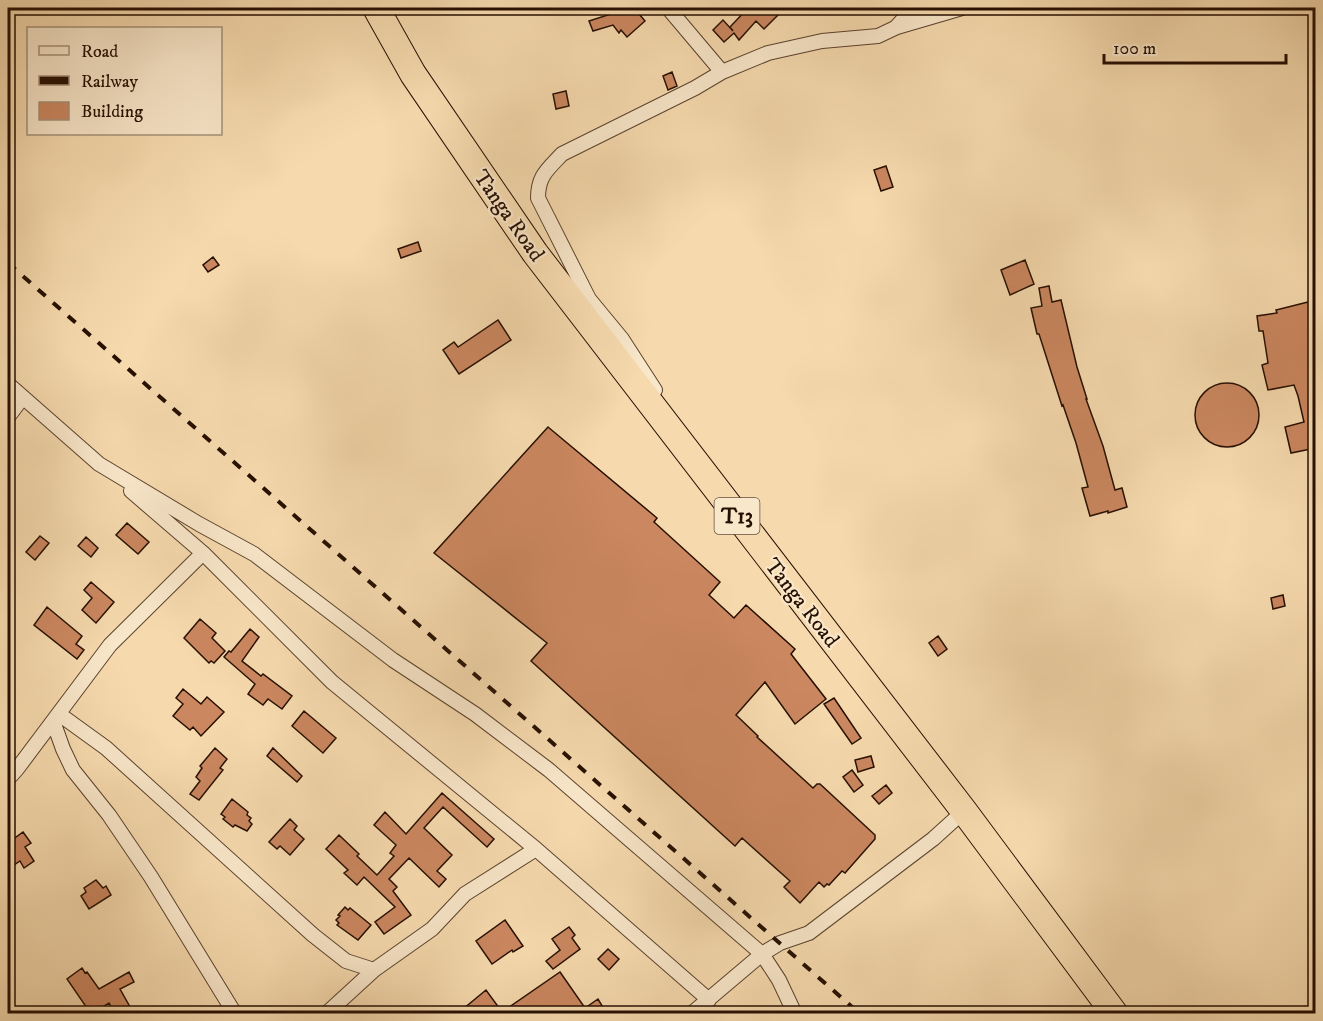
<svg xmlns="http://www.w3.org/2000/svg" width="1323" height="1021" font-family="'IM FELL DW Pica',serif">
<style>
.building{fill:#cb8760;stroke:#260f02;stroke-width:1.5}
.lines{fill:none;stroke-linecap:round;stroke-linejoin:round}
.street-casing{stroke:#5a422d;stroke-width:16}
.highway-casing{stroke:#260f02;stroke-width:28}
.street{stroke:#f9e7ca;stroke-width:14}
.highway{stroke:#f6daae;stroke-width:26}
.rail{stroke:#260f02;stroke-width:4;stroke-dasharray:10 10;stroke-linecap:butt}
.labels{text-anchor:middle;stroke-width:4.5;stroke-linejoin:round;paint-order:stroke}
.shield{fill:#f9e7ca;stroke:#65503e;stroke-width:1.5}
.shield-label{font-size:21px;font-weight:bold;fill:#260f02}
.street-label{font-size:22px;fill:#260f02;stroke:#f9e7ca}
</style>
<rect width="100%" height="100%" fill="#f6daae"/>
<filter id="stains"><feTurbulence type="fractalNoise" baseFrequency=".00333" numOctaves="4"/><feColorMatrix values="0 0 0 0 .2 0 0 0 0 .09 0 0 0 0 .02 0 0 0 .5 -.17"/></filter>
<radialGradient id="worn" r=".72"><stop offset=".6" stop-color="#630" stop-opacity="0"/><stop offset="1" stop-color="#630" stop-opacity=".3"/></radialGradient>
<path class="building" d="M602 8H634L645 21 627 37 621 30 619 33 613 25 593 31 589 21 608 15Z
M748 8H785L764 29 756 21 739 40 734 33 724 42 713 30 723 20 733 31 730 27Z
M672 72 677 86 668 90 663 76Z
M566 91 569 106 556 109 553 94Z
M886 166 893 187 881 191 874 170Z
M418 242 421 251 401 258 398 249Z
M213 257 219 265 208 272 203 265Z
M1025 260 1034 284 1010 295 1001 270Z
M1049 286 1052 302 1061 300 1077 367 1087 399H1086L1103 446 1115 490 1122 488 1127 507 1108 513V511L1090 516 1082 488 1088 487 1076 443 1063 405 1062 406 1039 334H1037L1031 308 1042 306 1039 288Z
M1316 300V448L1291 453 1285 427 1304 422 1298 396 1294 385 1268 390 1262 365 1268 363 1263 331H1259L1257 316 1277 313 1276 310Z
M498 320 511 340 459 374 443 350 454 342 458 347Z
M1195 415a32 32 0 1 1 64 0a32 32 0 1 1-64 0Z
M548 427 657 518 654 522 720 582 709 595 734 618 746 605 795 649 791 654 826 699 795 724 765 682 736 715 758 736 757 737 813 788 817 784H820L875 835V839L845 873 842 871 829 885 827 884 824 887 819 882 800 903 784 887 790 881 742 838 735 846 531 661 547 643 434 553Z
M127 523 149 542 138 554 116 535Z
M40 536 49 543 35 560 26 552Z
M86 537 98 548 91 557 78 546Z
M91 582 114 602 96 623 82 610 92 598 84 590Z
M1283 595 1285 606 1273 609 1271 598Z
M47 607 82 636 76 644 84 650 77 659 34 625Z
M200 619 216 633 212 638 225 651 214 663 211 661 209 663 184 638Z
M250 629 259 637 242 661 261 676 263 674 292 696 282 709 268 699 263 705 248 694 255 684 224 657 229 651 231 652Z
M938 636 947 649 938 656 929 643Z
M183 689 201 704 207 697 224 712 201 736 193 727 190 730 173 716 183 704 176 698Z
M834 698 861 738 852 744 824 704Z
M304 711 336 738 323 753 292 726Z
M215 748 227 759 220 768 223 770 199 800 190 794 200 781 196 777 202 768 200 766Z
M273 748 302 776 297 782 267 756Z
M871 756 874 767 858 772 855 760Z
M852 770 863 785 854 792 843 777Z
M886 785 892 793 879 804 872 796Z
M442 793 494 839 487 847 443 807 424 828 452 855 437 871 446 879 439 887 409 858 389 879 397 887 393 891 411 915 384 934 375 922 395 907 364 877 357 885 344 873 348 870 326 849 339 835 359 854 357 856 377 875 394 856 390 853 396 845 374 825 385 812 406 834Z
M232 799 248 812 247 815 251 818 249 821 252 824 247 831 235 825 233 827 223 819 225 817 221 814Z
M290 819 297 826 294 830 304 839 290 855 280 846 277 849 269 842Z
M23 832 31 843 25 847 34 861 24 868 20 861 8 869V843Z
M96 880 103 888 106 886 111 895 89 909 81 896 86 892 84 888Z
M345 907 348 910 350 908 371 925 358 940 337 925 339 923 336 920 340 916 338 915Z
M505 920 523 946 513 952 512 950 492 964 476 941Z
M569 927 575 935 572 938 580 949 553 969 546 961 560 950 552 939Z
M608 949 619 959 609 970 598 959Z
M82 968 85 973 87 972 99 989 129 972 134 982 120 989 134 1014H115L109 1003 91 1014 67 979Z
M560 972 585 1008 598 999 607 1014H457L486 990 502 1012Z"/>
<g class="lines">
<defs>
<path id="street" d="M668 8 722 72
M897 26 914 8
M8 384 99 464 199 524 254 554 393 660 475 714 549 770 762 954 779 980 795 1014
M655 390 622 339 589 299 538 198C538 176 547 170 562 154L695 88 722 72 768 53 822 41 878 36 897 27 962 8
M8 417 23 397
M131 491 203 553 332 682 536 849 709 1000
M59 714 106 748 313 935 346 961 374 970
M53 721 63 749 73 770 109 815 151 877 235 1014
M8 779 17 769 110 645 203 553
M326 1014 374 970 432 929 465 894 536 849
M691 1014 762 954 780 943 809 933 933 839 964 811"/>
<path id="highway" d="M376 8 413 74 535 253 964 811 1115 1014"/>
</defs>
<use href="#street" class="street-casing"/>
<use href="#highway" class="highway-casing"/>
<use href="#street" class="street"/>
<use href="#highway" class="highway"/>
<path class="rail" d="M8 263 860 1014"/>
</g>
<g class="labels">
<rect class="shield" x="714.5" y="498" width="45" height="36" rx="4.5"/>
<g class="shield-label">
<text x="737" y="523">T13</text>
</g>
<g class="street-label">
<text transform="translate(510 215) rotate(55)" y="8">Tanga Road</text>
<text transform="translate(803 602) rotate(52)" y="8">Tanga Road</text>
</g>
</g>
<rect width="1323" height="1021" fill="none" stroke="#f6daae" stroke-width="30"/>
<rect x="9" y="9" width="1305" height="1003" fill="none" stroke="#260f02" stroke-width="3"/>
<rect x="15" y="15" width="1293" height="991" fill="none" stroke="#260f02" stroke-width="1.5"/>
<rect x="27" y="27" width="195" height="108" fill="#f9e7ca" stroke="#a5917a" stroke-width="1.5"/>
<rect x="39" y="46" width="30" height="9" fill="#f9e7ca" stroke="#a5917a" stroke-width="1.5"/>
<text x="81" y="57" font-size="18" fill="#260f02">Road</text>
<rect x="39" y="76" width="30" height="9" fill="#260f02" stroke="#a5917a" stroke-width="1.5"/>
<text x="81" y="87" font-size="18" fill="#260f02">Railway</text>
<rect x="39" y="102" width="30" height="18" fill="#cb8760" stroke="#a5917a" stroke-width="1.5"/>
<text x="81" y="117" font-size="18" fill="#260f02">Building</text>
<path d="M1104 54v9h182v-9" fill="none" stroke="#260f02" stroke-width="3"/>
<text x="1113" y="54" font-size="18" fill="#260f02" stroke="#f9e7ca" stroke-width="4.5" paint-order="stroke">100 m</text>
<rect width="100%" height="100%" filter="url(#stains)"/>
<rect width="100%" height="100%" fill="url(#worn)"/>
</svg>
